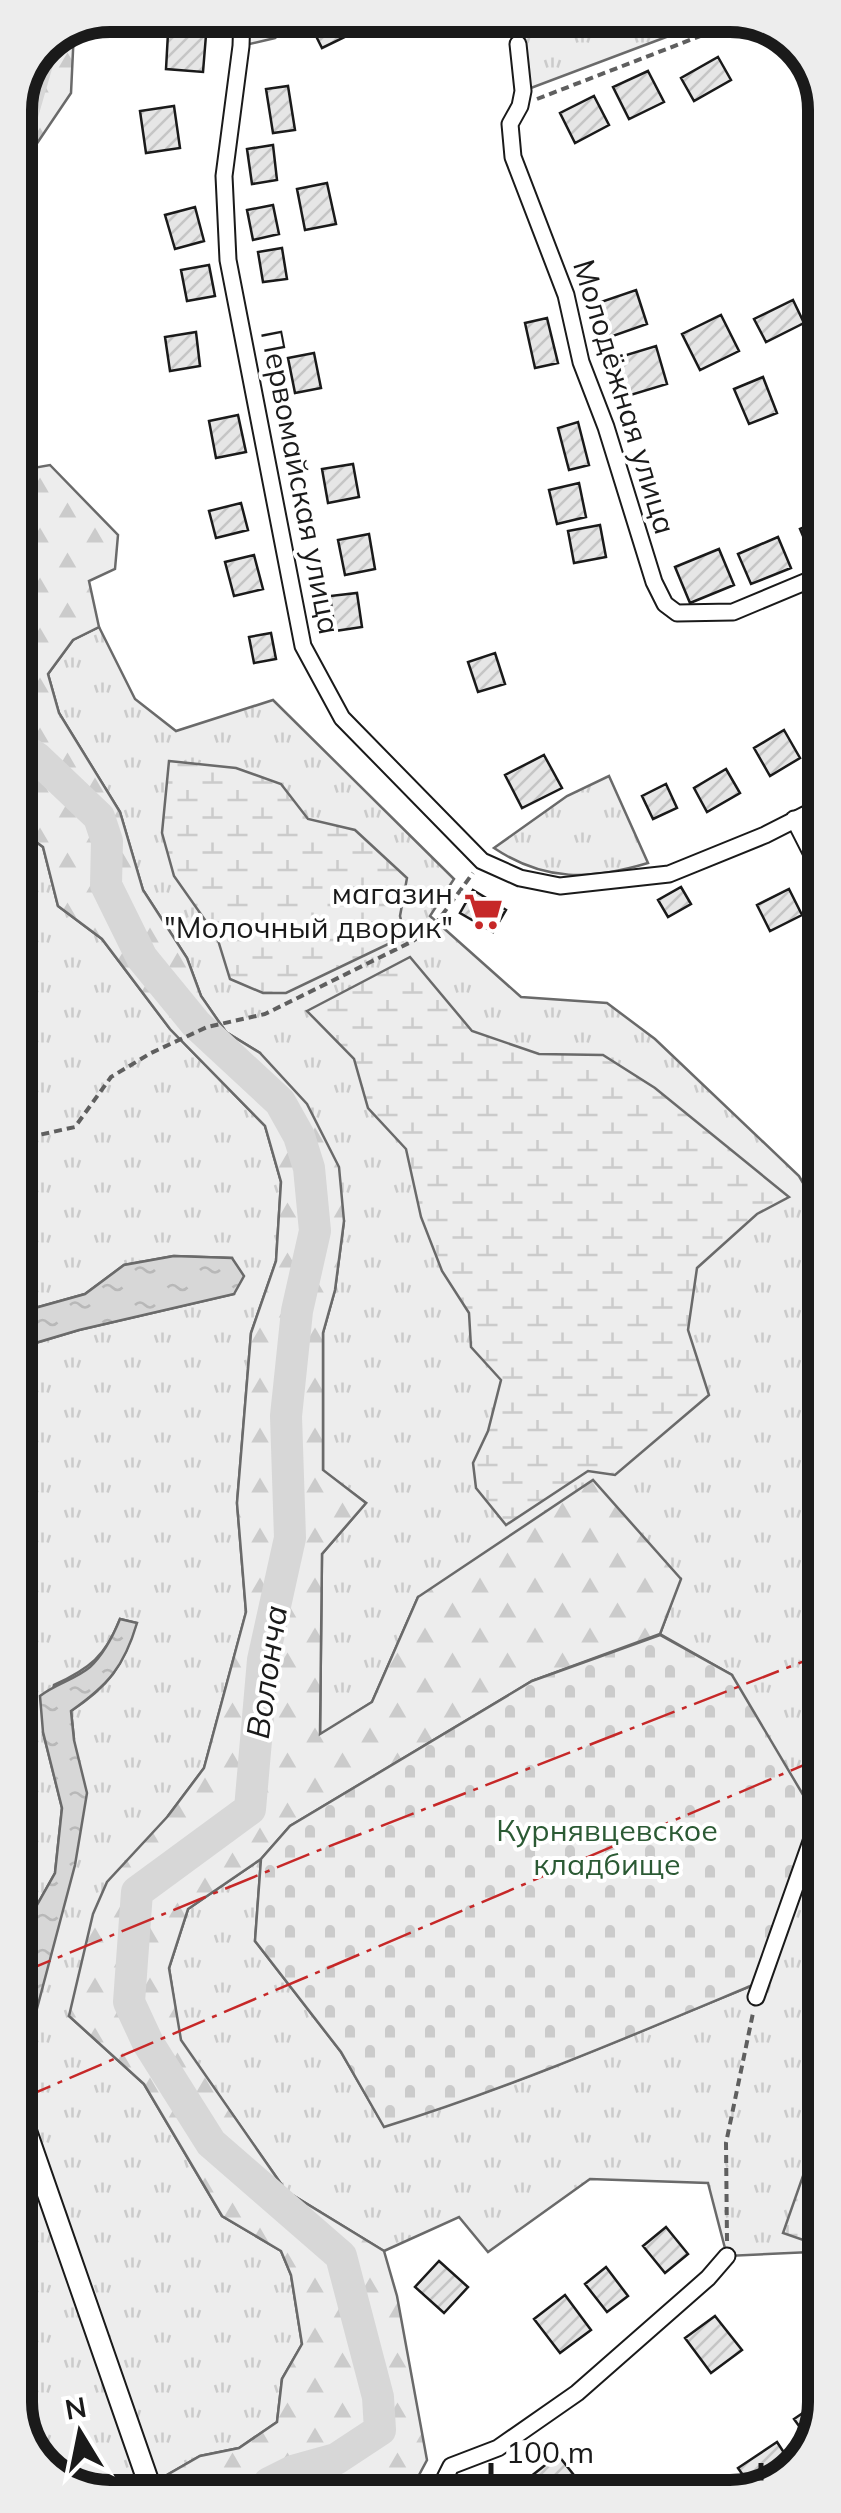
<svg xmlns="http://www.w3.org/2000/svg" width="841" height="2513" font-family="Mulish,sans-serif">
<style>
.grass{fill:url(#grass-tufts);stroke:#6a6a6a;stroke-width:2.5;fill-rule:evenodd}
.forest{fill:url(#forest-firs);stroke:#6a6a6a;stroke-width:2.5}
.wetland{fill:url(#wetland-marsh);stroke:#6a6a6a;stroke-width:2.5}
.cemetery{fill:url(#cemetery-stones);stroke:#6a6a6a;stroke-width:2.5}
.water{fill:url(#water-ripples);stroke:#6a6a6a;stroke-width:2.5}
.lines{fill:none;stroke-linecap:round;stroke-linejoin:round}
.river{stroke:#d7d7d7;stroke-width:32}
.building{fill:url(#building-hatch);stroke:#1a1a1a;stroke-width:2.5}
.minor-casing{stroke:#1a1a1a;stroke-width:19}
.tertiary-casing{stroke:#1a1a1a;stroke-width:24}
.path{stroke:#5f5f5f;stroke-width:4;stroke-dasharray:8 5;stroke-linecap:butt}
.minor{stroke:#fff;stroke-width:15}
.tertiary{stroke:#fff;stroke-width:20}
.fence{stroke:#1a1a1a;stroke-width:2.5;stroke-dasharray:12 5;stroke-linecap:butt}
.power{stroke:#c62828;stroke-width:2.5;stroke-dasharray:35 8 5 8;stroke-linecap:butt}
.labels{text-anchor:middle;stroke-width:8;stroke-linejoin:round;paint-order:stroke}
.street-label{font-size:30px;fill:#1a1a1a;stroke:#fff}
.poi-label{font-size:30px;fill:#1a1a1a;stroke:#fff;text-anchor:end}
.park-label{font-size:30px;fill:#2b5a34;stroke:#fff}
.water-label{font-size:32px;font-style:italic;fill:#1a1a1a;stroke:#fff}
.rim{fill:none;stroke:#1a1a1a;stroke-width:12}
</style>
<defs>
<pattern id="grass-tufts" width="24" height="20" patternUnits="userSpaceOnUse" patternTransform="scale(2.5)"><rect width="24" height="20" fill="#ededed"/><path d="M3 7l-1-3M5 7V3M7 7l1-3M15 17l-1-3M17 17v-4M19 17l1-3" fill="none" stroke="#cbcbcb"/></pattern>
<pattern id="forest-firs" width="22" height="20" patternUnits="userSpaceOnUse" patternTransform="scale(2.5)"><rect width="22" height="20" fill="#ededed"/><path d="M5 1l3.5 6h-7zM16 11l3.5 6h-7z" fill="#cbcbcb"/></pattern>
<pattern id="wetland-marsh" width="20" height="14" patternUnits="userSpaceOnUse" patternTransform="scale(2.5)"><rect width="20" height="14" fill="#ededed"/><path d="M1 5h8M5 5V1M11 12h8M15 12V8" fill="none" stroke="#cbcbcb"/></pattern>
<pattern id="cemetery-stones" width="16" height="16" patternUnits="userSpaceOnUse" patternTransform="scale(2.5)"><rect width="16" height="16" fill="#ededed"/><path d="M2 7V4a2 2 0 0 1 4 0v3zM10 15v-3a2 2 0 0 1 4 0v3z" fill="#cbcbcb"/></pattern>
<pattern id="water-ripples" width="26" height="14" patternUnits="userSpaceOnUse" patternTransform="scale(2.5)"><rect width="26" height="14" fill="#d7d7d7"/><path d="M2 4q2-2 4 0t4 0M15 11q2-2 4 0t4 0" fill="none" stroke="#b8b8b8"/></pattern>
<pattern id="building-hatch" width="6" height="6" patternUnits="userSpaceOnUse" patternTransform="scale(2.5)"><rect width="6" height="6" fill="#e6e6e6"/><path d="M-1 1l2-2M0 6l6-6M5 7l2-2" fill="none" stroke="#c5c5c5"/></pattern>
</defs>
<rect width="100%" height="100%" fill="#fff"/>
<path class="grass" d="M242 15H302L275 38 241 46Z
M522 15 722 16 523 91 518 44Z
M99 627 135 699 176 731 273 700 454 879 430 916 521 997 607 1003 655 1039 799 1176 813 1200 824 1235 826 2273 811 2252 727 2256 708 2183 590 2179 488 2252 459 2217 384 2251 286 2191 180 2040 169 1968 188 1909 261 1859 255 1941 341 2052 384 2126C511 2088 631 2035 753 1985L732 1675 660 1634 680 1579 418 1597 372 1702 320 1735 322 1554 366 1503 323 1471V1333L335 1290 344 1221 260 1053 226 1032 201 996 187 958 143 890 120 812 59 713 48 674 73 640Z
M609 776 648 863C591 880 545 882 494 848L567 796Z
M16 827 43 847 58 906 102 939 170 1029 265 1126 281 1182 276 1261 251 1333 237 1503 246 1612 204 1768 168 1816 69 2016 144 2084 222 2216 281 2251 291 2275 302 2344 282 2379 277 2422 239 2448 200 2456 127 2498H103L48 2475 18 2427 17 1354 32 1344 79 1330 234 1294 232 1258 173 1256 124 1265 85 1294 17 1313 16 1140 26 1137 16 1092ZM120 1619 136 1623C124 1666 108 1687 71 1711L74 1739 35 2015 22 2016 31 1964 28 1921 55 1873 62 1808 43 1732 54 1685C89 1669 106 1656 120 1619Z"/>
<path class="forest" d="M74 30 71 93 15 176V104L43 42Z
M50 465 118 535 115 569 89 581 99 627 73 640 48 674 59 713 120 812 143 890 187 958 201 996 226 1032 260 1053 307 1104 339 1167 344 1221 335 1290 323 1333V1470L366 1503 322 1554 320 1734 372 1702 418 1597 593 1480 681 1579 660 1634 532 1681 290 1826 261 1859 188 1909 169 1968 181 2040 286 2191 384 2251 397 2296 427 2460 411 2490 392 2496 127 2498 200 2456 239 2448 277 2422 282 2379 302 2344 291 2275 281 2251 222 2216 144 2084 69 2016 93 1914 107 1882 168 1816 204 1768 246 1612 237 1503 251 1333 276 1261 281 1182 265 1126 170 1029 102 939 58 906 43 847 16 827V471Z"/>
<path class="wetland" d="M169 761 236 768 281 784 308 819 355 830 407 878 400 916 405 936 286 993H263L230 979 217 937 174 876 162 833Z
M410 957 472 1031 539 1054 603 1055 655 1088 789 1197 757 1214 697 1268 688 1330 709 1395 615 1475 588 1471 506 1525 476 1488 473 1463 488 1431 501 1380 471 1347 469 1313 442 1271 421 1217 406 1149 368 1108 354 1059 307 1011Z
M826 2145V2256L818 2245 783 2233 804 2173Z"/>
<path class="cemetery" d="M660 1635 732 1675 815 1815 753 1985C631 2036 510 2088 384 2127L341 2052 255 1941 261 1859 290 1826 532 1681Z"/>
<path class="water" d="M174 1256 232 1258 244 1276 234 1294 79 1330 32 1344 17 1354V1313L85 1294 124 1265Z
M120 1619 137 1623C124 1667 108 1685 71 1711L74 1740 87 1793 75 1865 35 2016H22L31 1964 28 1921 55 1873 62 1808 43 1732 40 1696C55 1684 76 1679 90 1667 104 1654 113 1636 120 1619Z"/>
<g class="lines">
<path class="river" d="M15 124 22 115 42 46
M16 744 37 758 99 817 107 841 106 885 142 958 196 1024 280 1102 299 1136 309 1168 315 1231 297 1311 286 1416 290 1538 263 1660 250 1809 137 1892 129 2002 148 2043 211 2143 341 2256 378 2397 380 2430 336 2459 293 2471 269 2483 263 2497"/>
</g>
<path class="building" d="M332 15H341L351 34 322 48 311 26Z
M168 33 206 35 203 72 166 69Z
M718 57 731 80 694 101 681 78Z
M648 71 664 102 629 119 613 87Z
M288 86 295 130 273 133 266 89Z
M594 96 609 125 575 143 560 113Z
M174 106 180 148 146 153 140 111Z
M273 145 277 180 252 184 247 149Z
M327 183 336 224 305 230 297 189Z
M273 205 279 234 253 240 247 210Z
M195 207 204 241 175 249 165 215Z
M282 248 287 279 263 282 258 252Z
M209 265 215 296 187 301 181 270Z
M636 290 647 324 610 337 598 303Z
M793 300 804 323 766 342 754 319Z
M721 315 739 351 700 370 682 334Z
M547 318 558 363 535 368 525 323Z
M196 332 200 366 170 371 165 337Z
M656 346 667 384 624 397 613 359Z
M823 352V393L809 358Z
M314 353 321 388 295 393 288 358Z
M763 377 777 413 749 424 734 389Z
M238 415 246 452 216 458 209 421Z
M578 422 589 465 569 470 558 428Z
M353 464 359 497 328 503 322 469Z
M579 483 586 517 557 524 549 490Z
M241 503 248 530 216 538 209 511Z
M823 519 824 549 811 555 800 529Z
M600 525 606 557 574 563 568 531Z
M369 534 375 569 345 575 338 540Z
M778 537 791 568 751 584 738 554Z
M719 549 734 585 690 603 675 567Z
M254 555 263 589 234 596 225 562Z
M357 593 362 627 335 631 330 596Z
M271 633 276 659 254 663 249 637Z
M495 653 505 684 478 692 468 662Z
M784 730 800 758 770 776 754 748Z
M544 755 562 788 522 808 505 775Z
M726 769 740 793 707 812 694 788Z
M666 784 677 808 653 819 642 796Z
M681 887 691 904 668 917 658 900Z
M789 889 802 915 770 931 757 905Z
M473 890 506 910 493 932 460 913Z
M666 2227 688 2254 665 2273 643 2246Z
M439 2261 468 2287 444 2313 415 2287Z
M606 2267 628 2296 607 2312 585 2284Z
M565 2295 591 2330 560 2353 534 2319Z
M715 2316 742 2350 711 2373 685 2338Z
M816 2404 823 2413 812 2444 794 2419Z
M777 2442 794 2468 756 2494 738 2468Z
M558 2455 585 2489 575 2496H537L525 2481Z"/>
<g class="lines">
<defs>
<path id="minor" d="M242 15 241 46 224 176 228 260 303 646 342 718 482 861 520 878 560 886 669 874 765 835 824 805
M518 44 523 91 520 106 510 124 513 157 566 295 581 362 606 427 654 582 665 604 677 613 733 612 824 574
M794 819 824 878
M756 1997 825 1802
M436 2496 451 2466 498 2448 577 2393 708 2278 727 2256"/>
<path id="tertiary" d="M18 2108 154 2498"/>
</defs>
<use href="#minor" class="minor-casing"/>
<use href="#tertiary" class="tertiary-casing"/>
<path class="path" d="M537 99 747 18
M16 1140 75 1127 111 1077 151 1053 207 1027 265 1014 413 941 434 926 473 873
M727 2241 726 2143 753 2013"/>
<use href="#minor" class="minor"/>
<use href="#tertiary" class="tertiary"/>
<path class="fence" d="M824 817 816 821 812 833 824 855"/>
<path class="power" d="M18 1974 312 1853 825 1653
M18 2100 825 1756"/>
</g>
<defs>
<symbol id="supermarket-bare" viewBox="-9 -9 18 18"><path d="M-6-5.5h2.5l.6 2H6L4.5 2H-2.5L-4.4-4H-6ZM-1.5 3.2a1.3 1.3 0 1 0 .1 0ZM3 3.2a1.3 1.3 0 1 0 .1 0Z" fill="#c62828" stroke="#fff" stroke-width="2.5" paint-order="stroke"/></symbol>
</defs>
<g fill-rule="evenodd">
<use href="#supermarket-bare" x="456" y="884" width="55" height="55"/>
</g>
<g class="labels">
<g class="street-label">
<text transform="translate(624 397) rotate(73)" y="10">Молодёжная улица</text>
<text transform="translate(300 482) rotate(79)" y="10">Первомайская улица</text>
</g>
<g class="poi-label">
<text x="453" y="904">магазин<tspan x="453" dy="34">"Молочный дворик"</tspan></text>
</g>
<g class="park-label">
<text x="607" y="1841">Курнявцевское<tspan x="607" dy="34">кладбище</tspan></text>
</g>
<g class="water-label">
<text transform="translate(267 1672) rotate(-82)" y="11">Волонча</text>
</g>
</g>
<path d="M0 0H841V2513H0ZM110 32H730A78 78 0 0 1 808 110V2402A78 78 0 0 1 730 2480H110A78 78 0 0 1 32 2402V110A78 78 0 0 1 110 32Z" fill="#ededed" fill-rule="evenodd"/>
<path class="rim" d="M110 32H730A78 78 0 0 1 808 110V2402A78 78 0 0 1 730 2480H110A78 78 0 0 1 32 2402V110A78 78 0 0 1 110 32Z"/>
<g transform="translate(80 2433) rotate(350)" stroke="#ffffff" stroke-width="8" paint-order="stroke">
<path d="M0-8L18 38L0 25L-18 38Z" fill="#1a1a1a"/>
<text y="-15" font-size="28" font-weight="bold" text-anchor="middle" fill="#1a1a1a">N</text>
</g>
<path d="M491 2463v15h270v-15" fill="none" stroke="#1a1a1a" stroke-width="5"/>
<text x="506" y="2463" font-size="30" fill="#1a1a1a" stroke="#ffffff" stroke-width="8" paint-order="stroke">100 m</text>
</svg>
